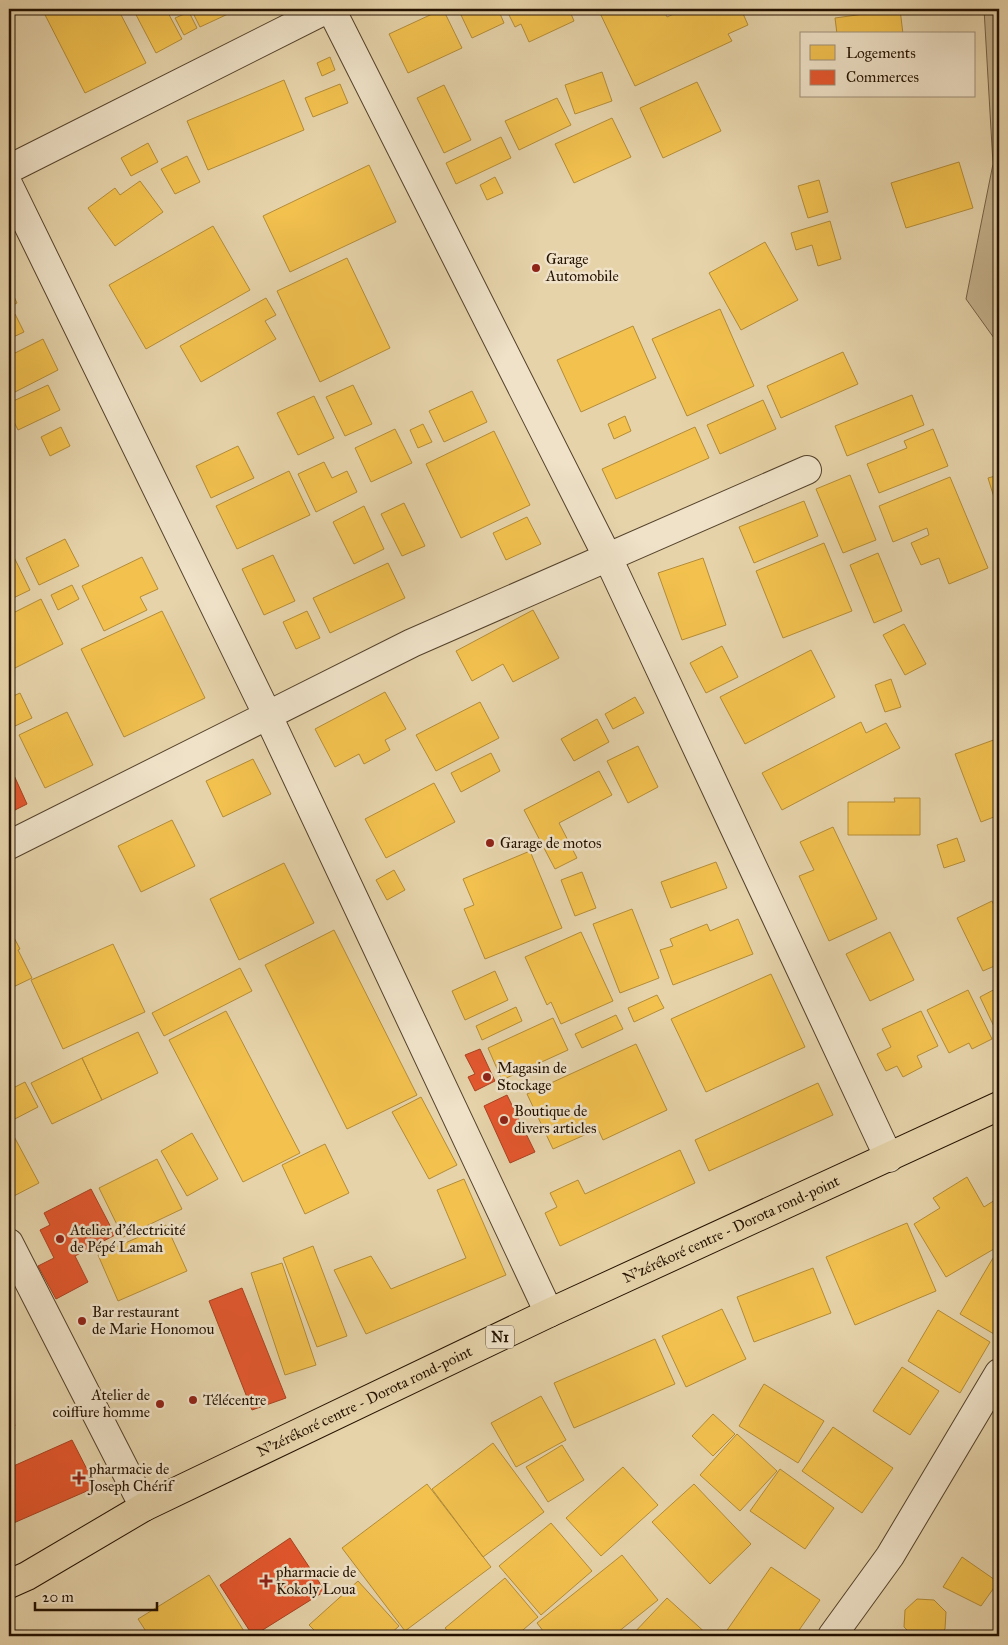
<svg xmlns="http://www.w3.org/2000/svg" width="1008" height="1645" font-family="'IM FELL Great Primer',serif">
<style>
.green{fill:#c5b28d;stroke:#746247}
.homes{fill:#f2c14e;stroke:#b48c37}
.shops{fill:#e4572e;stroke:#aa4220}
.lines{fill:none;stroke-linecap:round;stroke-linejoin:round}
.minor-casing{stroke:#54422b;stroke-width:30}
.highway-casing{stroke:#241201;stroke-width:30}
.minor{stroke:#efe2c8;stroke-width:28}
.highway{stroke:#e6d3aa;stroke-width:28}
.poi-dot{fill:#8f2418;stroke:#efe2c8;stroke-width:2}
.labels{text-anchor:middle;stroke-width:5;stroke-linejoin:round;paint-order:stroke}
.shield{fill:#efe2c8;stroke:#61503d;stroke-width:1}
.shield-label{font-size:14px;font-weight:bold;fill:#241201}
.poi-label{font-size:15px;fill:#241201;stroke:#efe2c8;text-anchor:start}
.street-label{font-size:15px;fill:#241201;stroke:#efe2c8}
</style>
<rect width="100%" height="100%" fill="#e6d3aa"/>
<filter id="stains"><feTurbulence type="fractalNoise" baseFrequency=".004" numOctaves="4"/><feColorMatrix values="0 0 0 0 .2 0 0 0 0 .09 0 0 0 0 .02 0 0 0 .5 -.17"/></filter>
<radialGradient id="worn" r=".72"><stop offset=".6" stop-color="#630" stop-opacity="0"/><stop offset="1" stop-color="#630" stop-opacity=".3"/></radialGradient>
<path class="green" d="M984 9H999V345L966 299 993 164Z"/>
<path class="homes" d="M42 9H118L146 63 85 93Z
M133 9H166L182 39 156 53Z
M191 9H225L228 14 200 27Z
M443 9 462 48 408 73 389 34Z
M474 9H498L504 23 472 38 461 15Z
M506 9H569L574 21 529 42 521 24 515 27Z
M598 9H663L667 17 685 9H741L748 25 728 34 732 41 635 86Z
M900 9 903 34H837L835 18Z
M189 12 197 28 184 35 175 18Z
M330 57 335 70 322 76 317 63Z
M602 72 612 101 575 114 565 85Z
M284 80 304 130 208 170 187 121Z
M697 82 721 131 663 158 640 108Z
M340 84 348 103 313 117 305 98Z
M444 85 471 140 444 153 417 98Z
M557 98 571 125 519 150 505 121Z
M612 118 631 157 574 183 555 144Z
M501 137 511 158 456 184 446 163Z
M148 143 158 162 131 176 121 158Z
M187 156 200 182 175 194 161 169Z
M959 162 973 208 906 228 891 183Z
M369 165 396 222 290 272 263 216Z
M495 177 503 193 487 200 480 185Z
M819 180 828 212 808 218 798 186Z
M140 181 163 212 115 246 88 208 115 188 120 195Z
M830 221 841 259 818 266 812 245 796 250 791 233Z
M213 226 250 290 146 349 109 285Z
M765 242 798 300 741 330 709 273Z
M347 258 390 348 320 382 277 291Z
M9 286 17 303 9 307Z
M266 298 276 315 265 321 276 339 201 382 180 346Z
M720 309 754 386 687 416 652 339Z
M15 314 24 332 9 339V317Z
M633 326 656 378 581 412 557 360Z
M43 339 58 370 13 393 9 385V356Z
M843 352 858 384 781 418 767 386Z
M48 385 60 410 18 430 9 412V403Z
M353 385 372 424 345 436 326 397Z
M472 391 487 422 444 442 429 411Z
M912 395 924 425 847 456 835 426Z
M314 396 334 438 298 455 277 413Z
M763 400 776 429 720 454 707 425Z
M625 416 631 431 614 439 608 424Z
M423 424 432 442 418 448 410 430Z
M61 427 70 446 50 456 41 437Z
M695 427 709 458 616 499 602 469Z
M395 429 412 463 371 482 355 448Z
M933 429 948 466 879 493 867 464 907 448 904 441Z
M494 431 530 505 461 538 426 464Z
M238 446 254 478 211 498 196 466Z
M324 462 332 478 347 471 357 492 316 512 298 474Z
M289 471 310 515 237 549 216 506Z
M850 475 876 540 843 553 816 489Z
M999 475V507H997L988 478Z
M950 477 988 568 949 584 939 558 921 565 911 543 929 535 927 528 893 542 879 506Z
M804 501 818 536 754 563 739 527Z
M404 503 425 546 402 556 381 514Z
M364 506 384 549 354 564 333 522Z
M527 517 541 544 506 560 493 533Z
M65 539 79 566 39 585 26 558Z
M824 543 852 611 783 638 756 571Z
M11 551 30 590 9 600V552Z
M878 553 902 611 874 623 850 565Z
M273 555 295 601 264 615 242 569Z
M142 557 158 589 140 597 147 610 104 631 82 586Z
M703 558 726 625 682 640 658 573Z
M388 563 405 598 330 633 313 598Z
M999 572V589H998L996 573Z
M72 585 79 599 58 610 51 595Z
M41 599 63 644 9 671V615Z
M533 610 559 658 513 682 503 664 472 681 456 651Z
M162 611 205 698 124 737 81 649Z
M307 611 320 638 296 649 283 622Z
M904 624 926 664 905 675 883 635Z
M722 646 738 677 706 693 690 663Z
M811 650 835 697 745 744 720 697Z
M891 679 901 707 885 712 875 685Z
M385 692 406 729 385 740 390 750 364 764 359 754 335 767 315 729Z
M20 693 32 718 13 727 9 719V698Z
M635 697 644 713 613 729 605 714Z
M480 702 499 738 436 771 416 735Z
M67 712 93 765 45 788 19 735Z
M597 719 609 742 574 761 561 739Z
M861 722 866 733 886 723 900 748 782 810 762 773Z
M999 738V815L981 822 955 754Z
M638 746 658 787 628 803 607 761Z
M491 753 500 771 461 792 451 773Z
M253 759 271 794 223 817 206 781Z
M599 771 612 795 559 823 577 858 555 869 524 810Z
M434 783 455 822 386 858 365 819Z
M894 798H920V835H848V802H895Z
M172 820 195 866 141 892 118 846Z
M833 827 877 919 829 941 799 876 814 870 800 842Z
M957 838 965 861 944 868 937 845Z
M530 851 562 928 485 959 464 909 474 905 463 879Z
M716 862 727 888 671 908 661 882Z
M284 863 314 923 239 960 210 899Z
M394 870 405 890 387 900 376 880Z
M582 872 596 908 575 916 561 880Z
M992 901 999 916V964L983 971 957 918Z
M632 909 659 978 620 993 593 924Z
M738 919 753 954 673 985 660 950 673 946 670 939 707 924 710 931Z
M9 928 20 949 18 950 32 978 9 989Z
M334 930 417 1095 347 1129 265 965Z
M581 932 613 1001 561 1024 551 1002 547 1005 525 957Z
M890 932 914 980 870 1001 846 954Z
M113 944 145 1012 63 1049 31 980Z
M240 968 252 991 164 1036 152 1013Z
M495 971 508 1000 465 1020 452 991Z
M771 974 805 1047 706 1092 671 1019Z
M999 987V1037L980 997Z
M968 990 992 1039 972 1049 969 1043 949 1053 927 1010Z
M657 995 664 1008 634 1022 628 1008Z
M516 1007 522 1021 482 1040 476 1026Z
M226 1011 300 1153 243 1182 169 1040Z
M921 1011 938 1046 917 1056 922 1067 903 1077 897 1066 886 1071 877 1054 891 1047 882 1029Z
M616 1015 623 1029 582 1048 575 1034Z
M553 1018 568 1050 502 1080 488 1048Z
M138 1032 158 1073 102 1100 82 1058Z
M636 1044 667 1110 603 1140 598 1129 553 1149 527 1094Z
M82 1058 102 1100 52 1124 31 1083Z
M25 1082 38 1107 9 1122V1090Z
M818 1083 833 1115 709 1171 695 1140Z
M421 1097 457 1165 429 1179 392 1112Z
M10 1129 39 1183 10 1198 9 1196Z
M192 1133 218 1179 187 1196 161 1151Z
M325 1144 349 1193 305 1214 282 1165Z
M680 1150 695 1183 560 1246 545 1213 557 1207 550 1193 578 1180 585 1194Z
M157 1159 182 1209 123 1237 99 1188Z
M967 1177 984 1207 995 1200 999 1207V1246L946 1277 914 1224 940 1208 933 1198Z
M464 1179 506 1275 366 1334 334 1270 371 1256 391 1289 466 1258 437 1190Z
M907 1223 936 1291 855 1325 826 1257Z
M166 1225 187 1271 118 1301 98 1255Z
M313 1246 347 1336 317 1347 283 1258Z
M993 1258 999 1262V1337L960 1314Z
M282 1263 316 1365 285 1375 251 1273Z
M813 1268 831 1313 754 1342 737 1297Z
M722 1309 746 1359 686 1387 662 1336Z
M938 1310 990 1342 960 1393 908 1361Z
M655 1339 675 1384 574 1428 554 1383Z
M902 1367 939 1391 910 1435 873 1411Z
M764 1384 824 1421 798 1463 739 1426Z
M541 1396 566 1440 516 1467 491 1423Z
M9 1397 15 1426 9 1427Z
M713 1414 735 1434 713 1456 692 1436Z
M833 1427 893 1468 862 1513 802 1471Z
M737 1434 777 1471 740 1511 700 1475Z
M493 1443 544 1512 483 1557 432 1489Z
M562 1445 584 1480 548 1502 526 1467Z
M623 1467 658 1505 601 1556 566 1518Z
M780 1469 834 1508 805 1549 750 1511Z
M427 1484 491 1567 405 1631 342 1548Z
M694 1484 751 1544 710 1584 652 1522Z
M551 1523 592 1571 541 1615 499 1566Z
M622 1555 658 1600 613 1636H547L537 1623Z
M962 1557 998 1582 981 1606 943 1587Z
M771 1567 820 1600 795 1636H723Z
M209 1575 247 1636H149L138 1619Z
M505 1578 538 1617 516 1636H452L445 1628Z
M358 1581 399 1626 388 1636H320L309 1625Z
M667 1598 709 1636 632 1635Z
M917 1599 934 1600 946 1612 945 1629 937 1636H913L904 1627 905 1610Z"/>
<path class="shops" d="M12 771 27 804 9 813V773Z
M480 1049 495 1081 475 1091 468 1077 475 1074 465 1055Z
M507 1095 535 1152 510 1163 484 1106Z
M91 1189 115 1235 75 1256 88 1282 56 1299 38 1266 54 1258 40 1230 50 1225 44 1213Z
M242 1288 286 1398 252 1410 209 1301Z
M72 1440 96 1487 9 1525V1468Z
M290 1538 325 1591 253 1636 220 1585Z"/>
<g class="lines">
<defs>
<path id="minor" d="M331 9 608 558 889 1158
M9 169 327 9
M9 186 268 716 549 1313
M9 845 412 643 807 470
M9 1243 144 1507
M832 1636 890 1556 999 1373"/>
<g id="highway">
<path id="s1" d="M9 1584 27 1576 144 1507 549 1313 999 1106"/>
</g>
</defs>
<use href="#minor" class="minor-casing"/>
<use href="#highway" class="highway-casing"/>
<use href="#minor" class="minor"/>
<use href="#highway" class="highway"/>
</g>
<g class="poi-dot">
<circle cx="536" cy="268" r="5"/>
<circle cx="490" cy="843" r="5"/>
<circle cx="487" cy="1077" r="5"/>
<circle cx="504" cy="1120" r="5"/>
<circle cx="60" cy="1239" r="5"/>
<circle cx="82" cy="1321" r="5"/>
<circle cx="193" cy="1400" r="5"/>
<circle cx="160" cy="1404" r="5"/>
<path d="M76.5 1470.5h5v5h5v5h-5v5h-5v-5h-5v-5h5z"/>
<path d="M263.5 1573.5h5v5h5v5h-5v5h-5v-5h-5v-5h5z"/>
</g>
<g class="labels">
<rect class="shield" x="486" y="1325.5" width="28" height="23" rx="4"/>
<g class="shield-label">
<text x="500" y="1342">N1</text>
</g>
<g class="poi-label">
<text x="546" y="264">Garage<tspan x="546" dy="17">Automobile</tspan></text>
<text x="500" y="848">Garage de motos</text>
<text x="497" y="1073">Magasin de<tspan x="497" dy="17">Stockage</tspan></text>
<text x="514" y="1116">Boutique de<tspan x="514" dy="17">divers articles</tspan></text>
<text x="70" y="1235">Atelier d'électricité<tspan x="70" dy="17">de Pépé Lamah</tspan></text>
<text x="92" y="1317">Bar restaurant<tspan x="92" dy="17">de Marie Honomou</tspan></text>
<text x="150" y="1400" text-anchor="end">Atelier de<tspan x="150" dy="17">coiffure homme</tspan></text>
<text x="203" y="1405">Télécentre</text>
<text x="89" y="1474">pharmacie de<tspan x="89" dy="17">Joseph Chérif</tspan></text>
<text x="276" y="1577">pharmacie de<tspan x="276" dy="17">Kokoly Loua</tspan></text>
</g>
<g class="street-label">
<text dy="5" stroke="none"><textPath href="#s1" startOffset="805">N'zérékoré centre - Dorota rond-point</textPath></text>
<text dy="5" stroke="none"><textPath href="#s1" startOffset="400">N'zérékoré centre - Dorota rond-point</textPath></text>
</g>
</g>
<rect width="1008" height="1645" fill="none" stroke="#e6d3aa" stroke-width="30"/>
<rect x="10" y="10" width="988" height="1625" fill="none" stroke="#241201" stroke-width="2.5"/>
<rect x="15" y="15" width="978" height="1615" fill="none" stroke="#241201"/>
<rect x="800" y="32" width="175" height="65" fill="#efe2c8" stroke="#9e8f78"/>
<rect x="810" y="45" width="25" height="15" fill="#f2c14e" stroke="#9e8f78"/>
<text x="846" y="58" font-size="15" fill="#241201">Logements</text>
<rect x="810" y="70" width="25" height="15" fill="#e4572e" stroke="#9e8f78"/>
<text x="846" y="82" font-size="15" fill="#241201">Commerces</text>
<path d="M35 1602v8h122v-8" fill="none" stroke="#241201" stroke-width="2.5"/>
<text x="42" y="1602" font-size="15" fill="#241201" stroke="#efe2c8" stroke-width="4" paint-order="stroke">20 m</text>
<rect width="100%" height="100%" filter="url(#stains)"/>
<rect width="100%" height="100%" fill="url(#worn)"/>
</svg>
